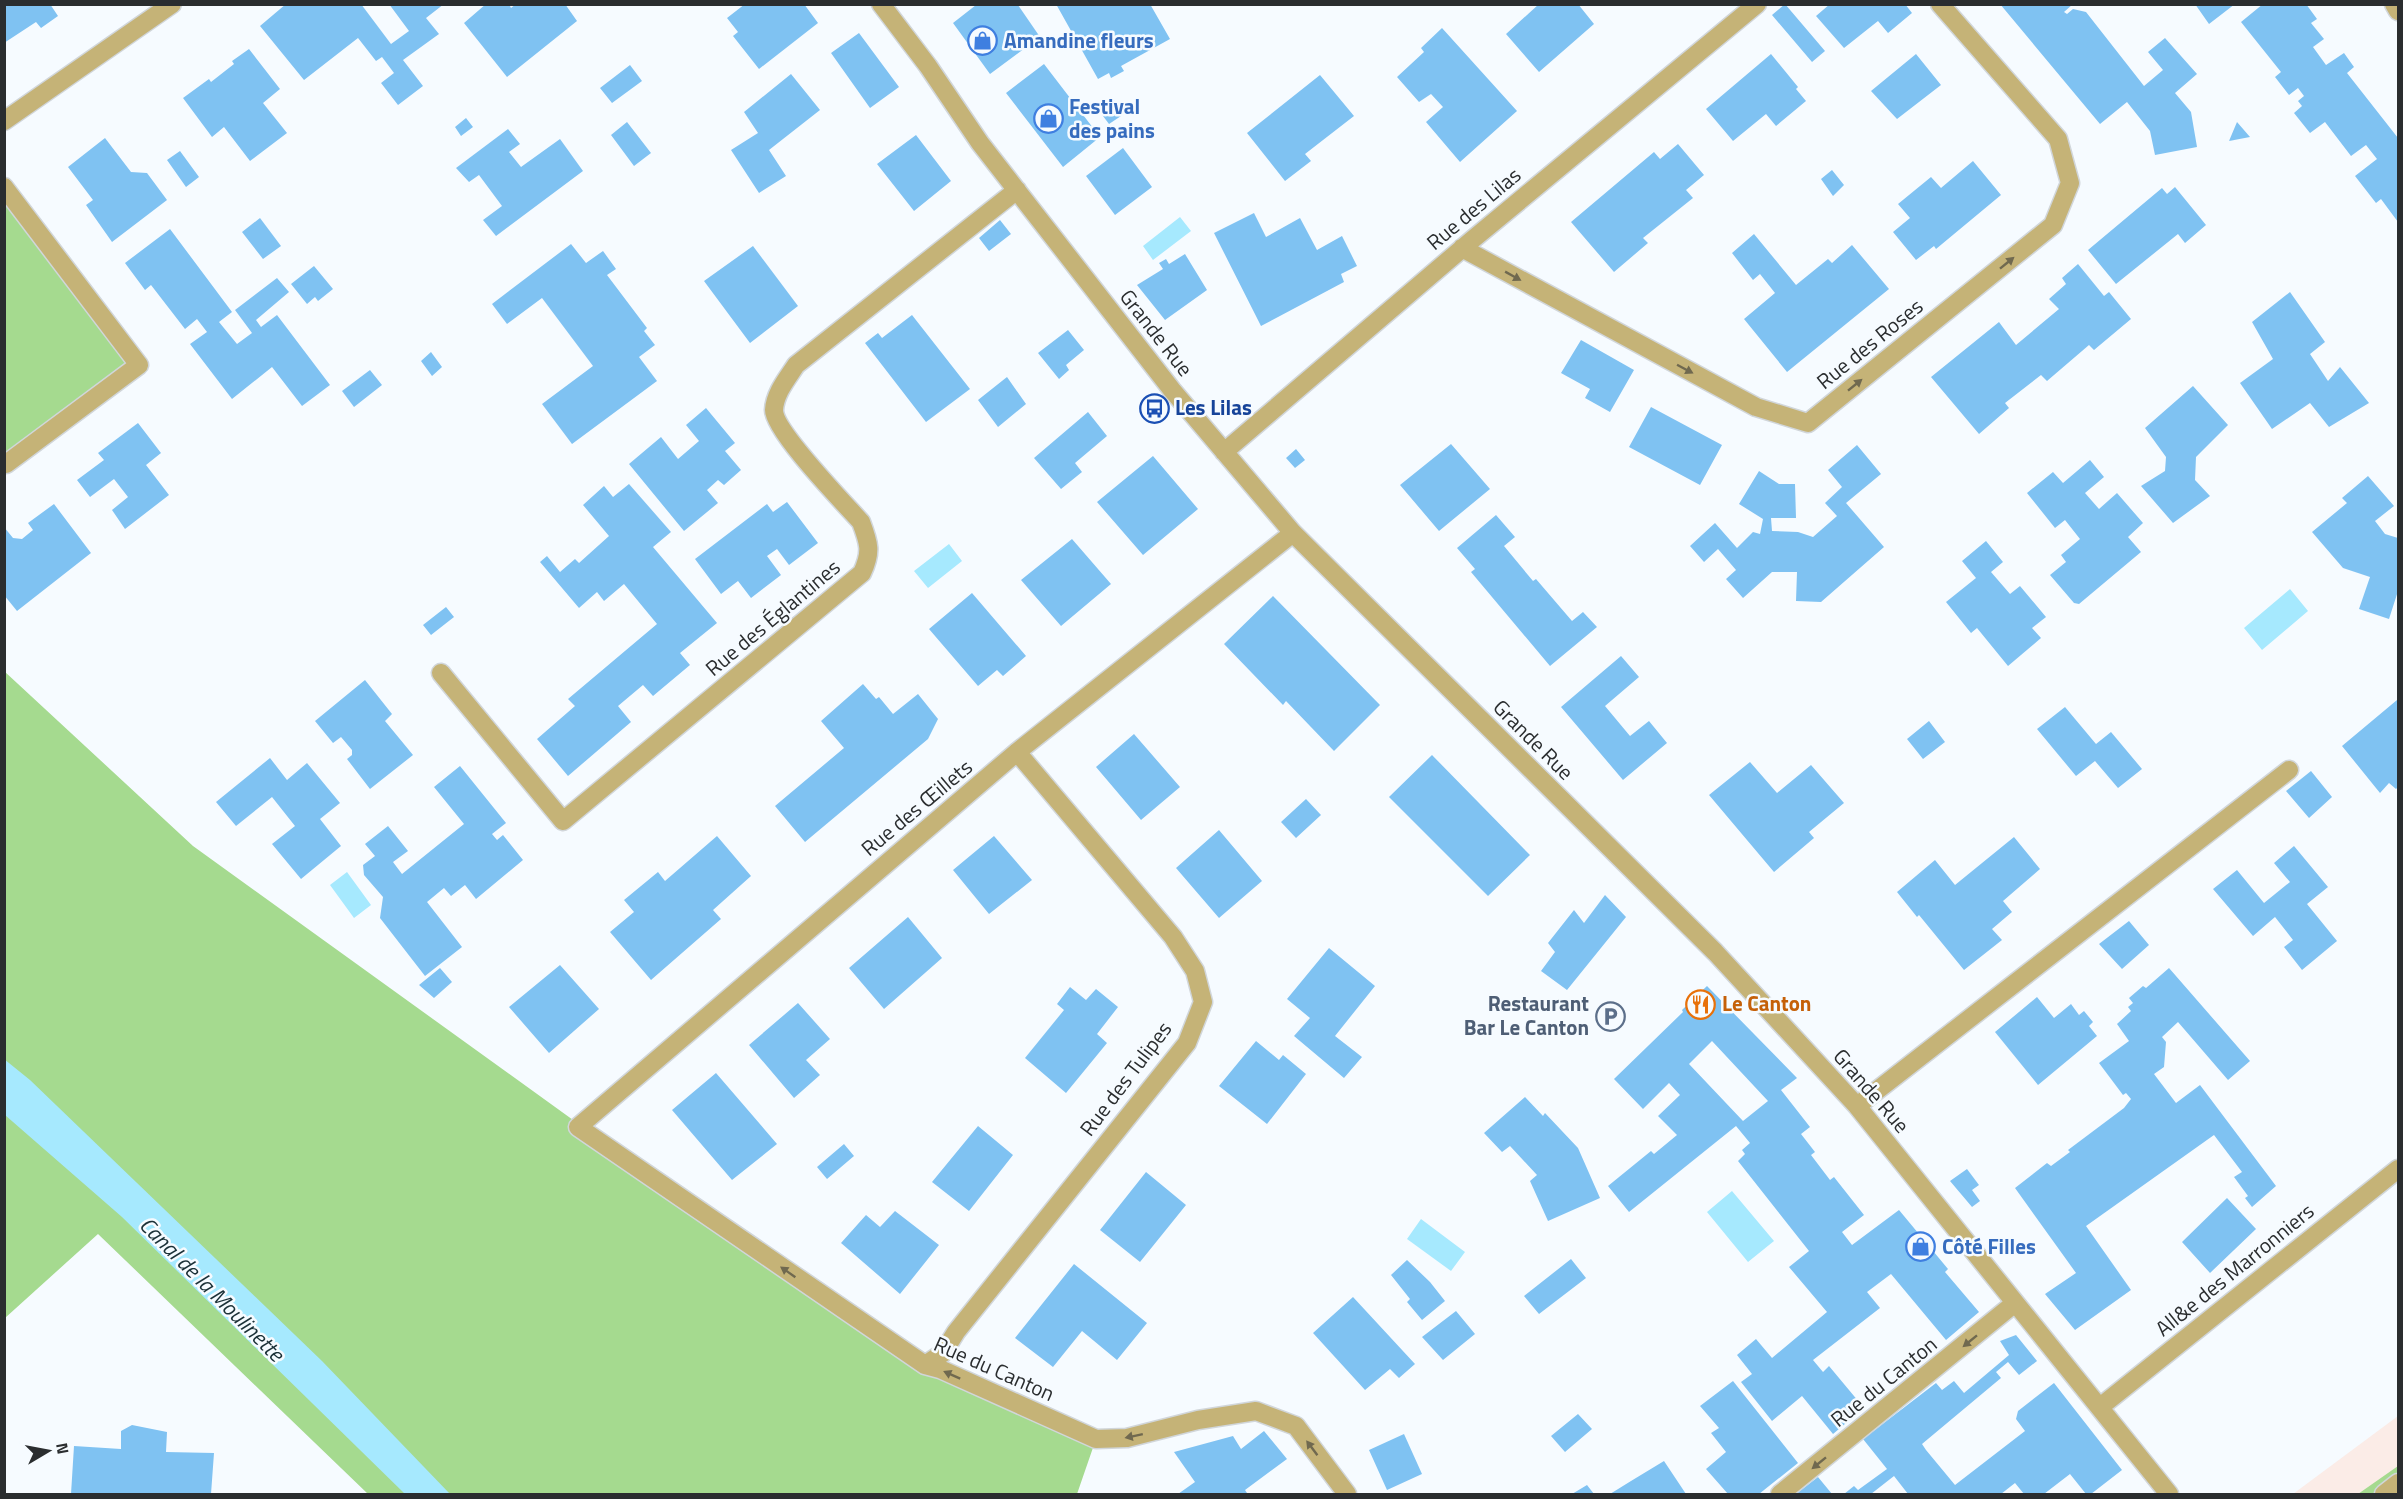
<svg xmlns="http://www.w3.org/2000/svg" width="2403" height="1499" font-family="'Titillium Web',sans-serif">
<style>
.education{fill:#fbece7}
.green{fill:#a5da8f}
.water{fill:#a6e9fe}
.building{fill:#7fc2f2;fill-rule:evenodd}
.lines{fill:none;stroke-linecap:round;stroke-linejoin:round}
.minor-casing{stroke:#d1d6da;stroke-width:21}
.minor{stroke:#c5b377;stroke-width:18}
.oneway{fill:#70694f}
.labels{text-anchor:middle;stroke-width:5;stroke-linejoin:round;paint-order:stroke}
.shop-label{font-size:21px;font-weight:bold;fill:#366cbe;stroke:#f6fbff;text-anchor:start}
.street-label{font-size:21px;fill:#2a2d2f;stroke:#f6fbff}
.transit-label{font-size:21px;font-weight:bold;fill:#164399;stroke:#f6fbff;text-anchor:start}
.service-label{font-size:21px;font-weight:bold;fill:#4e5e75;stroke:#f6fbff;text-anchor:end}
.food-label{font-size:21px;font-weight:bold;fill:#c56008;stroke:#f6fbff;text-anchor:start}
.water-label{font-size:22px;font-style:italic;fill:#1b3138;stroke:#f6fbff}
</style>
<rect width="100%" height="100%" fill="#f6fbff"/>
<path class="education" d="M2398 1416V1466L2375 1484 2358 1494H2293Z"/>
<path class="green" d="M4 187 139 365 4 462Z
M4 671 193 846 580 1125 928 1367 1096 1439 1077 1494H368L98 1234 5 1318Z
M2398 1466V1494H2358Z"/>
<path class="water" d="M1180 217 1191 231 1153 260 1143 246Z
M949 544 962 561 928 588 914 571Z
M2290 589 2308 611 2262 650 2244 628Z
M347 872 371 905 354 918 330 885Z
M4 1059 30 1080 322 1361 450 1494H405L122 1217 5 1115Z
M1732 1191 1774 1241 1748 1262 1707 1212Z
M1421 1219 1465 1252 1451 1271 1407 1239Z"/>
<path class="building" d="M4 4H50L58 16 41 28 36 22 4 43Z
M286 4H361L391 44 409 31 389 4H444L426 18 439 34 403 60 423 86 398 105 381 83 394 73 382 57 376 61 358 38 304 80 260 26Z
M486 4H509L511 8 516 4H565L577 21 507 77 464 23Z
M745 4H804L818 23 759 69 733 36 738 32 727 18Z
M1056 4H1150L1170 39 1121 66 1124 71 1111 78 1109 73 1098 79Z
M1539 4H1578L1594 24 1539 72 1506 34Z
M1785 4 1825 51 1812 62 1772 15Z
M1830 4H1905L1912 13 1888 33 1878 21 1844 48 1816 16Z
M2000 4H2073L2064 12 2067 14 2073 9 2086 12 2144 86 2163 70 2148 52 2165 38 2197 74 2175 93 2191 112 2197 147 2155 155 2150 131 2127 102 2100 124Z
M2195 4H2235L2209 24Z
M2263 4H2306L2317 19 2311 23 2324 39 2313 47 2326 65 2344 53 2354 67 2347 73 2398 138V222L2381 199 2376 203 2355 176 2377 159 2366 145 2351 156 2325 122 2310 133 2294 113 2302 106 2298 101 2304 96 2298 88 2289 95 2275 77 2281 72 2241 22Z
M976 5H1018L1040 37 990 74 953 23Z
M1442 28 1517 111 1460 162 1426 122 1443 107 1431 94 1419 102 1397 77 1424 52 1421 48Z
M859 33 899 87 870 108 831 53Z
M249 49 280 89 263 103 287 133 250 161 224 127 212 137 183 98 209 79 211 82 234 64 232 61Z
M1771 54 1798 87 1796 89 1806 101 1776 126 1766 114 1733 141 1706 109Z
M1916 54 1941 85 1897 119 1871 91Z
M1044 64 1100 137 1063 167 1006 93Z
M630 65 642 81 612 103 600 88Z
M791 74 820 110 769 150 786 176 759 193 731 150 758 133 744 112Z
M1320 75 1354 116 1305 154 1311 161 1285 181 1247 133Z
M1112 97 1124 114 1109 124 1097 108Z
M466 118 473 127 461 136 455 127Z
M627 122 651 153 634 166 611 135Z
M2237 122 2250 137 2229 141Z
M508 129 520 144 509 152 521 167 560 139 583 171 496 236 483 220 502 206 479 175 469 182 456 168Z
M916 135 951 181 914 211 877 164Z
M105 138 131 172 147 173 167 200 112 242 86 205 93 200 68 167Z
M1678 144 1704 175 1686 190 1693 198 1643 238 1648 243 1614 272 1571 222 1654 152 1660 159Z
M1123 148 1152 187 1115 215 1086 176Z
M180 151 199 177 186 187 167 160Z
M1973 161 2001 195 1936 249 1934 246 1916 260 1893 232 1910 218 1898 204 1931 177 1941 188Z
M1832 170 1844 185 1833 196 1821 179Z
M2175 187 2206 225 2185 243 2178 234 2116 284 2088 250 2162 188 2167 194Z
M1254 213 1266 237 1300 218 1317 250 1342 236 1357 266 1341 274 1344 282 1261 326 1214 233Z
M260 218 281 246 263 259 242 232Z
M1000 220 1011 234 989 251 979 238Z
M170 229 232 312 219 322 237 344 252 333 235 310 277 278 289 292 256 320 261 327 277 315 330 385 302 406 272 367 232 399 190 344 207 332 197 319 185 329 151 285 145 290 125 263Z
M1754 234 1796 285 1828 259 1832 263 1852 245 1889 289 1787 372 1744 319 1775 293 1760 274 1753 280 1732 253Z
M571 244 586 263 603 251 616 269 607 275 647 328 644 331 655 345 639 357 657 381 572 444 542 404 593 366 542 298 507 324 492 304Z
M753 246 798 306 750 343 704 281Z
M1185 254 1207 290 1165 320 1137 285 1163 269 1159 263 1166 259 1169 264Z
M2078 264 2104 296 2109 292 2131 319 2094 350 2089 345 2047 381 2041 375 2005 403 2009 408 1979 434 1931 377 1999 322 2016 345 2059 309 2049 299 2066 284 2062 278Z
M314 266 333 289 318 301 315 297 307 304 291 284Z
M2290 292 2325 342 2310 354 2328 381 2340 367 2369 403 2329 427 2310 403 2272 429 2240 383 2273 359 2252 322Z
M912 315 970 389 926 422 865 343 878 333 882 338Z
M1068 330 1084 350 1066 365 1069 370 1059 379 1038 353Z
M1581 340 1634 370 1610 412 1585 398 1590 389 1561 373Z
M431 352 442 367 432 376 421 361Z
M370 370 382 385 354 407 342 391Z
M1007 377 1026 404 998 427 978 400Z
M2193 386 2228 425 2196 457 2195 480 2210 496 2173 523 2141 486 2165 471 2166 457 2145 428Z
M1651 407 1722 445 1700 485 1629 447Z
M706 408 735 443 725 451 741 470 724 485 718 480 707 490 718 503 684 531 629 464 661 437 678 459 699 441 686 425Z
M1088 412 1107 436 1075 463 1082 472 1061 489 1034 458Z
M138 423 161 453 146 465 169 495 125 529 112 510 128 497 114 479 90 497 77 480 104 460 98 453Z
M1451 444 1490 489 1439 531 1400 485Z
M1857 445 1881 474 1846 503 1884 547 1821 602 1796 601 1797 572H1772L1743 598 1726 579 1736 570 1718 549 1704 562 1690 546 1715 523 1737 548 1753 532 1760 534 1763 519 1739 504 1759 471 1779 484H1795L1796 518H1771L1772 531 1798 532 1813 537 1837 516 1825 503 1842 487 1828 470Z
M1296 449 1305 460 1295 468 1286 458Z
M1153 456 1198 509 1143 555 1097 502Z
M2090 460 2104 477 2085 493 2099 509 2117 493 2143 523 2128 537 2141 552 2079 604 2074 603 2050 575 2066 562 2061 555 2080 539 2065 520 2055 528 2027 493 2053 472 2063 483Z
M2368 476 2394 506 2375 521 2385 534 2398 538V591L2389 619 2359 609 2370 577 2343 568 2312 532 2347 503 2342 498Z
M629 484 671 532 653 547 717 623 680 653 690 665 653 696 643 685 618 706 631 722 568 776 537 739 575 706 568 699 657 624 624 584 604 601 597 592 579 608 540 562 547 556 560 572 575 559 579 563 609 536 583 505 604 486 613 497Z
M787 502 818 543 789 565 777 549 767 556 781 575 751 598 738 581 721 594 695 559 767 504 773 512Z
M54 504 91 553 17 611 4 595V527L13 538 22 539 33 530 28 523Z
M1496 515 1515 537 1504 546 1533 581 1536 579 1572 621 1583 612 1597 627 1550 666 1471 572 1475 569 1457 548Z
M1072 539 1111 584 1061 626 1021 580Z
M1986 541 2003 562 1991 572 2010 594 2020 586 2046 617 2032 628 2041 638 2008 666 1977 628 1971 633 1946 602 1976 578 1962 561Z
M972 593 1026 656 1003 676 997 670 978 686 929 629Z
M1273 596 1380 705 1334 751 1286 701 1283 705 1224 644Z
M446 607 454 617 431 635 423 625Z
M1621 656 1639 677 1605 706 1630 736 1649 721 1667 743 1623 780 1561 707Z
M365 680 392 714 385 721 413 755 370 789 347 759 352 755V750L341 737 333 743 315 721Z
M863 684 876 699 879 697 893 714 918 694 938 719 928 739 805 842 775 806 844 748 821 721Z
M2397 700 2398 787 2396 789 2389 783 2380 793 2342 746Z
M2065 707 2096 744 2111 732 2142 769 2118 788 2095 761 2076 776 2037 729Z
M1929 721 1945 742 1923 759 1907 739Z
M1134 734 1180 787 1141 820 1096 767Z
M1432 755 1530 855 1488 896 1389 797Z
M270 758 287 780 307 763 340 803 320 819 341 846 301 879 272 844 295 826 272 797 236 826 216 802Z
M1750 762 1777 793 1811 765 1844 803 1809 832 1814 838 1774 872 1709 795Z
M460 766 506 823 492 834 497 840 503 835 523 860 476 899 465 885 451 896 444 888 427 902 462 947 425 976 380 918 383 897 364 875 363 865 375 856 365 844 388 826 408 851 393 862 402 874 464 824 434 787Z
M2311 771 2332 797 2309 818 2286 791Z
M1306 799 1321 815 1296 838 1281 822Z
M1219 830 1262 881 1219 918 1176 868Z
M717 836 751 876 713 910 721 919 651 980 610 932 634 912 624 900 658 872 665 881Z
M994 836 1032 880 989 914 953 870Z
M2014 837 2040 869 2003 901 2012 912 1992 929 2002 940 1964 970 1919 915 1917 917 1897 892 1935 860 1955 885Z
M2294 846 2328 887 2307 904 2337 941 2302 970 2284 947 2293 940 2275 917 2253 936 2213 889 2237 870 2264 903 2290 882 2274 863Z
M1605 895 1626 917 1567 990 1541 971 1555 952 1548 943 1574 910 1584 923Z
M908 917 942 958 884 1009 849 968Z
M2129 921 2149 945 2122 969 2099 944Z
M1329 948 1375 986 1335 1036 1362 1057 1344 1078 1294 1036 1310 1018 1287 999Z
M560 965 599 1009 549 1053 509 1007Z
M440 968 452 982 434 998 419 985Z
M2169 968 2250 1061 2228 1080 2178 1022 2162 1037 2166 1042 2164 1067 2154 1074 2176 1103 2200 1085 2276 1186 2252 1207 2245 1198 2248 1196 2234 1177 2242 1172 2214 1135 2086 1226 2131 1290 2075 1330 2045 1294 2076 1273 2015 1188 2047 1163 2051 1166 2070 1152 2068 1150 2124 1108 2131 1099 2126 1093 2123 1095 2099 1063 2129 1041 2117 1024 2131 1011 2128 1007 2133 1003 2129 998 2143 986 2146 988Z
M1707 986 1797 1078 1781 1090 1810 1127 1801 1134 1815 1152 1811 1155 1830 1180 1834 1177 1864 1215 1842 1232 1852 1245 1899 1210 1948 1269 1945 1272 1979 1312 1946 1340 1891 1274 1867 1292 1880 1308 1813 1360 1823 1372 1829 1366 1864 1408 1833 1434 1802 1396 1772 1421 1741 1382 1752 1374 1737 1355 1756 1339 1772 1358 1827 1312 1789 1267 1809 1251 1738 1161 1745 1154 1742 1150 1750 1143 1736 1126 1629 1212 1608 1186 1651 1151 1654 1154 1677 1135 1658 1116 1680 1095 1669 1083 1643 1109 1614 1079 1683 1012 1682 1010ZM1712 1041 1768 1101 1743 1121 1689 1064Z
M1070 987 1086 1000 1096 989 1118 1007 1097 1034 1107 1043 1066 1093 1025 1058 1064 1010 1057 1004Z
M2037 997 2054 1018 2071 1004 2079 1015 2084 1011 2093 1022 2089 1026 2097 1036 2038 1085 1995 1032Z
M798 1003 830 1039 806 1060 820 1075 794 1098 749 1045Z
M1256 1041 1279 1060 1283 1055 1306 1074 1267 1124 1219 1086Z
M716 1073 777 1144 732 1180 672 1110Z
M1525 1097 1543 1116 1545 1113 1578 1148 1600 1198 1548 1221 1530 1181 1537 1175 1510 1146 1502 1152 1484 1133Z
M978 1126 1013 1155 969 1211 932 1182Z
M844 1144 854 1156 827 1179 817 1167Z
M1967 1169 1979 1185 1972 1190 1980 1201 1972 1207 1950 1181Z
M1146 1172 1186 1205 1140 1262 1100 1230Z
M2227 1198 2256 1229 2210 1273 2182 1242Z
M895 1211 939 1245 900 1294 841 1243 866 1215 880 1227Z
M1571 1259 1586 1278 1539 1314 1524 1296Z
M1407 1260 1430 1282 1445 1301 1422 1320 1407 1302 1410 1299 1391 1275Z
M1074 1264 1147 1323 1117 1360 1082 1331 1053 1367 1015 1338Z
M1353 1297 1415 1364 1399 1378 1390 1369 1365 1390 1313 1333Z
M1456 1311 1475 1334 1443 1360 1422 1337Z
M2016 1335 2037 1361 2019 1375 2008 1362 1996 1372 2001 1378 1922 1444 1926 1450 1955 1485 2025 1431 2016 1419 2018 1411 2054 1383 2122 1470 2091 1494H2086L2070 1474 2044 1494H2024L2015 1483 2001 1494H1908L1894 1476 1871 1494H1844L1854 1486 1858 1490 1887 1469 1863 1439 1936 1383 1942 1390 1954 1381 1964 1393 2009 1355 2000 1341Z
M1733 1381 1798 1463 1759 1494H1728L1706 1469 1726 1452 1711 1433 1719 1428 1700 1406Z
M1578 1414 1592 1429 1565 1452 1551 1436Z
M132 1425 167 1432 166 1452 214 1453 211 1494H71L74 1446 121 1449V1431Z
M1264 1431 1287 1459 1245 1490 1247 1493 1178 1494 1195 1482 1174 1452 1233 1436 1241 1449Z
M1404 1434 1422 1474 1387 1490 1369 1450Z
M1664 1461 1686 1494H1610L1631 1481Z
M1818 1477 1832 1494H1796Z
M1587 1485 1594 1494H1572Z"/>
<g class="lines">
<defs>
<path id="minor" d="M881 4 928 66 980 143 1172 390 1293 533 1715 952 1857 1106 2169 1494
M2394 4 2398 11
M4 121 172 4
M4 187 139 365 6 464 4 462
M1462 248 1756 407 1808 423 2053 225 2070 183 2058 139 1940 4
M1224 452 1472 240 1757 4
M1293 533 1017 752 578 1127 925 1365 940 1369 1096 1439 1127 1438 1198 1420 1256 1411 1296 1426 1347 1494
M441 673 563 821 862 573C872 552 869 543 861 522 844 503 774 431 774 410 775 393 787 379 796 365L1017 190
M1857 1106 2289 770
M925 1365 943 1353 956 1332 1187 1043 1203 1002 1195 971 1173 937 1017 752
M2100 1407 2398 1169
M1780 1494 2015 1303
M2384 1494 2398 1483"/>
</defs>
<use href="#minor" class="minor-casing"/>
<use href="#minor" class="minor"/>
</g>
<defs><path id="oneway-solid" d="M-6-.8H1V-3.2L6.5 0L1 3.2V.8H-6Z" transform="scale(1.5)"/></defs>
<g class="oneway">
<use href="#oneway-solid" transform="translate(2007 263) rotate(-39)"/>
<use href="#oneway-solid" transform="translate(1513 276) rotate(29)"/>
<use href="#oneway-solid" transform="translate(1685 369) rotate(28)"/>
<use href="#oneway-solid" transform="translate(1855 385) rotate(-39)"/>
<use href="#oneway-solid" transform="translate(788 1272) rotate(-145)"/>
<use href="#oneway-solid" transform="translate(1970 1341) rotate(141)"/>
<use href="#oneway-solid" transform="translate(952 1375) rotate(-156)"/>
<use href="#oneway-solid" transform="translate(1134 1436) rotate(168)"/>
<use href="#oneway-solid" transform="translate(1312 1448) rotate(-127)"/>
<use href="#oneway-solid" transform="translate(1819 1463) rotate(141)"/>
</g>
<defs>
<symbol id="shop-ring" viewBox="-11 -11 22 22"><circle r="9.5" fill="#f6fbff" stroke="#3f7fe0" stroke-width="1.5"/><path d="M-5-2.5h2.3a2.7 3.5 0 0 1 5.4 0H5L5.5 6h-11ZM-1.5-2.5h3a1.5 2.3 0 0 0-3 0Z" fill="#3f7fe0"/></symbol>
<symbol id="bus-ring" viewBox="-11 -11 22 22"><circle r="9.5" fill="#f6fbff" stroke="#1a4fb4" stroke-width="1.5"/><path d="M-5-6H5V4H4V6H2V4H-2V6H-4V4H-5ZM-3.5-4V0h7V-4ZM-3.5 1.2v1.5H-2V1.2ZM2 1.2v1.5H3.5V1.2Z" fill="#1a4fb4"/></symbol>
<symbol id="restaurant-ring" viewBox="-11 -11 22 22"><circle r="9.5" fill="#f6fbff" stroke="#e8710a" stroke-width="1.5"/><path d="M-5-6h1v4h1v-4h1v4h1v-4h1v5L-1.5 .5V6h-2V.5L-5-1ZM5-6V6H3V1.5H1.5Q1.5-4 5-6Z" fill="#e8710a"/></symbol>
<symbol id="parking-ring" viewBox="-11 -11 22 22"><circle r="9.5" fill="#f6fbff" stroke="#5c6f8a" stroke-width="1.5"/><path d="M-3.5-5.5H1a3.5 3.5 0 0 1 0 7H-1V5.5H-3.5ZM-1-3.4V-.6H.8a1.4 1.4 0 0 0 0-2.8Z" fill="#5c6f8a"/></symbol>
</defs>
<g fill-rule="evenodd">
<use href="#shop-ring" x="966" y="24" width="33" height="33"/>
<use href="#shop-ring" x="1032" y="102" width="33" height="33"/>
<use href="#bus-ring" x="1138" y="392" width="33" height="33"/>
<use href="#restaurant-ring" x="1684" y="988" width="33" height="33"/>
<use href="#parking-ring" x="1594" y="1000" width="33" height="33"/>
<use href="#shop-ring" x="1904" y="1230" width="33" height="33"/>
</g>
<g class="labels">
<g class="shop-label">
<text x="1004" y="48">Amandine fleurs</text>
<text x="1069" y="114">Festival<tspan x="1069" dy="24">des pains</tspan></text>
<text x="1942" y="1254">Côté Filles</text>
</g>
<g class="street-label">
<text transform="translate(1474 209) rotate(-40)" y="7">Rue des Lilas</text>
<text transform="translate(1156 333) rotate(52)" y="7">Grande Rue</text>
<text transform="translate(1870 344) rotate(-39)" y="7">Rue des Roses</text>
<text transform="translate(773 618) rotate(-40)" y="7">Rue des Églantines</text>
<text transform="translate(1533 740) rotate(45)" y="7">Grande Rue</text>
<text transform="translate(917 808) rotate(-40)" y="7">Rue des Œillets</text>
<text transform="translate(1126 1079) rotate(-53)" y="7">Rue des Tulipes</text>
<text transform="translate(1871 1091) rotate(49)" y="7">Grande Rue</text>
<text transform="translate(2235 1270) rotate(-39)" y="7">All&amp;e des Marronniers</text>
<text transform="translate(994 1369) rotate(24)" y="7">Rue du Canton</text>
<text transform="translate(1884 1382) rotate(-39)" y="7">Rue du Canton</text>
</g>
<g class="transit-label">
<text x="1175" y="415">Les Lilas</text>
</g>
<g class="service-label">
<text x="1589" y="1011">Restaurant<tspan x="1589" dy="24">Bar Le Canton</tspan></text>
</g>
<g class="food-label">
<text x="1722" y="1011">Le Canton</text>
</g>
<g class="water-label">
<text transform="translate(212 1289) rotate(45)" y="8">Canal de la Moulinette</text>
</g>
</g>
<rect width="2403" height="1499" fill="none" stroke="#2a2d2f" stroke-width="12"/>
<g transform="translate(48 1451) rotate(80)" stroke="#f6fbff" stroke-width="4.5" paint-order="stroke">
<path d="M0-4.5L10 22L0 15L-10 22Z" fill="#2a2d2f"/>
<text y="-9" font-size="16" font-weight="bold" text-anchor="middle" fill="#2a2d2f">N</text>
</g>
</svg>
